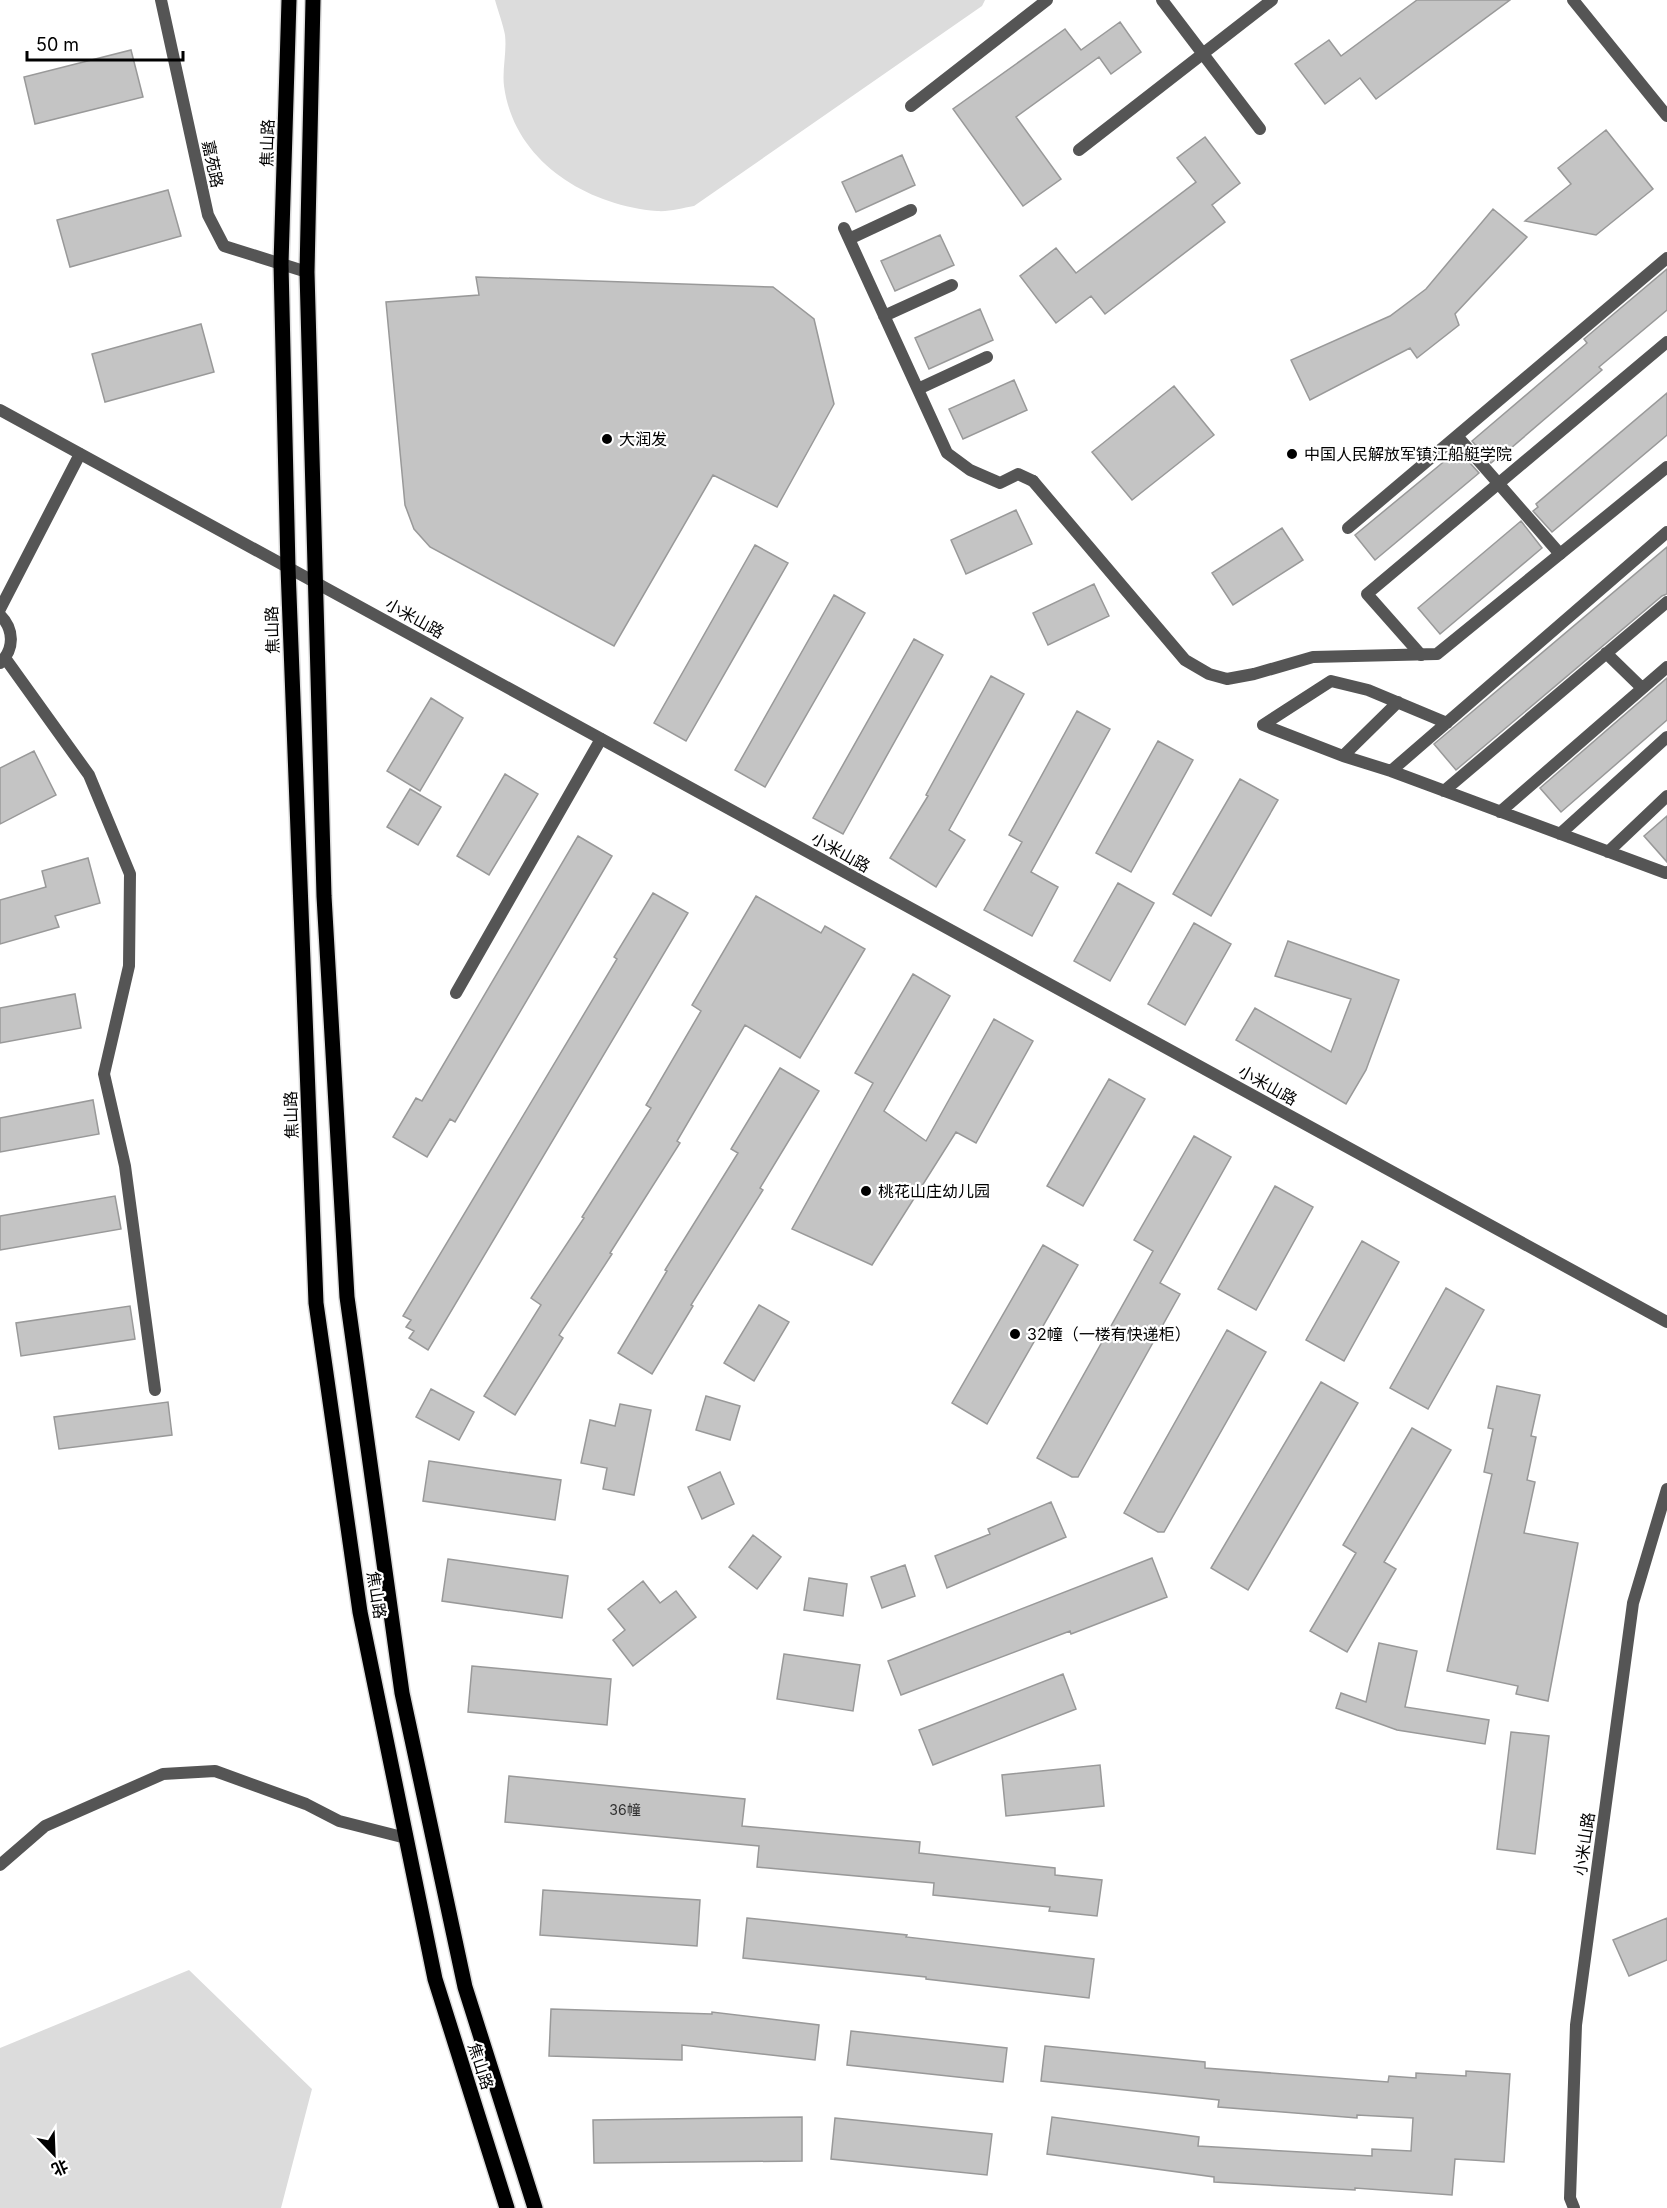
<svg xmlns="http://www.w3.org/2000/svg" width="1667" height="2208" font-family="Inter,'Noto Sans SC',sans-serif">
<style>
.green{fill:#dcdcdc}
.building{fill:#c4c4c4;stroke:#999;stroke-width:1.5}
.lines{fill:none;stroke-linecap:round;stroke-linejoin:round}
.primary-casing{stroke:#dbdbdb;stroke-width:18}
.service{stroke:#555;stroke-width:12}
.minor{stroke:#555;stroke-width:12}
.tertiary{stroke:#555;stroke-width:12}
.primary{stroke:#000;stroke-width:15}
.poi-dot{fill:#000;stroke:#fff;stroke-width:2}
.labels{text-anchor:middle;stroke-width:4.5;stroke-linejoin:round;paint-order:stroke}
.number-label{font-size:14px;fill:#313131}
.street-label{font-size:16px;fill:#000;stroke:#fff}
.poi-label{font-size:16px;fill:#000;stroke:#fff;text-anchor:start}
</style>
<rect width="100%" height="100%" fill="#fff"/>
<path class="green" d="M495 0H985L982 6 694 206C682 208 669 212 657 211 586 205 514 161 504 86 502 69 507 52 505 35 503 24 498 11 495 0Z
M189 1970 312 2089 281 2208H0V2048Z"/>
<path class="building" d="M1417 0H1510L1376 99 1360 78 1325 104 1295 64 1329 40 1341 56Z
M1120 22 1141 52 1111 74 1099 57 1016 117 1061 179 1023 206 953 109 1065 29 1081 50Z
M131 50 143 97 35 124 24 77Z
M1606 130 1653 189 1596 235 1525 221 1571 184 1558 168Z
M1205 137 1240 183 1212 205 1225 222 1105 314 1091 296 1056 323 1020 276 1056 248 1076 273 1196 182 1177 158Z
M902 155 915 185 856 212 842 182Z
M168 190 181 236 70 267 57 220Z
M1493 209 1527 237 1455 314 1459 325 1417 358 1410 348 1310 400 1291 360 1390 316 1426 289Z
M940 235 954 265 895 291 881 261Z
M1667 269V310L1599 367 1602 370 1497 460 1496 459 1491 463 1472 441 1587 343 1584 339Z
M476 277 773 287 814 319 834 404 777 507 713 475 614 646 430 547 414 529 405 505 386 302 479 295Z
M980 309 993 340 929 369 915 338Z
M201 324 214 372 105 402 92 354Z
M1014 380 1027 410 963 439 949 409Z
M1174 386 1214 435 1132 500 1092 452Z
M1667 393V435L1552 532 1533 511 1538 507 1536 504Z
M1458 450 1479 473 1375 560 1355 535Z
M1016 510 1032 544 966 574 951 540Z
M1521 521 1542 548 1440 634 1418 608Z
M1282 528 1303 560 1233 605 1212 573Z
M755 545 788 563 686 741 654 723Z
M1667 547V594L1662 596 1456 770 1434 744Z
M1094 584 1109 616 1048 645 1033 613Z
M834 595 865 613 765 787 735 770Z
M914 639 943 655 843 834 813 818Z
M991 676 1024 694 949 830 965 840 936 887 890 858 928 796 926 795Z
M1667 678V720L1561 812 1540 788Z
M431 698 463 718 420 791 387 771Z
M1077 711 1110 729 1031 872 1058 887 1032 936 984 910 1022 842 1009 835Z
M1158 741 1193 760 1131 872 1096 853Z
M34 751 56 795 0 824V768Z
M505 774 538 794 489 875 457 856Z
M1240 779 1278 800 1211 916 1173 894Z
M410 789 441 807 418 845 387 827Z
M1667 816V862L1644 836Z
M578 836 612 856 455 1122 450 1119 427 1157 393 1137 416 1098 422 1101Z
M88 858 100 903 55 916 59 927 0 944V900L46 887 42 871Z
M1118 883 1154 903 1110 981 1074 961Z
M653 893 688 913 428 1350 409 1338 414 1331 406 1327 411 1320 403 1316 617 959 614 957Z
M756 896 821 933 825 926 865 949 800 1058 745 1025 677 1141 680 1143 610 1253 612 1254 559 1335 563 1338 515 1415 484 1396 541 1305 531 1298 584 1218 582 1217 651 1108 646 1105 701 1011 692 1005Z
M1194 923 1231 944 1185 1025 1148 1004Z
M1288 941 1399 980 1366 1070 1346 1104 1236 1040 1255 1008 1331 1052 1351 999 1275 976Z
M913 974 950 996 884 1111 926 1141 994 1019 1033 1041 976 1143 956 1132 872 1265 792 1229 873 1083 855 1073Z
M75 994 81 1028 0 1043V1008Z
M780 1068 819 1091 760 1188 763 1190 691 1305 693 1306 652 1374 618 1353 667 1271 665 1270 738 1153 731 1149Z
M1109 1079 1145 1099 1083 1206 1047 1186Z
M93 1100 99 1134 0 1152V1118Z
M1194 1136 1231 1157 1160 1283 1180 1294 1078 1477H1072L1037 1458 1153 1251 1134 1240Z
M1275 1186 1313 1207 1256 1310 1218 1289Z
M115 1196 121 1229 0 1250V1216Z
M1362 1241 1399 1262 1344 1361 1306 1340Z
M1043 1245 1078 1265 987 1424 952 1403Z
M1446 1288 1484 1310 1428 1409 1390 1388Z
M759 1305 789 1322 754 1381 724 1363Z
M130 1306 135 1339 21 1356 16 1323Z
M1227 1330 1266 1352 1164 1532H1158L1124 1513Z
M1321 1382 1358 1403 1248 1590 1211 1568Z
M1497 1386 1540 1395 1531 1436 1536 1437 1527 1480 1535 1482 1524 1533 1578 1543 1548 1701 1516 1694 1518 1686 1447 1671 1492 1474 1484 1472 1493 1429 1488 1428Z
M431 1389 474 1412 459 1440 416 1417Z
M706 1396 740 1406 730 1440 696 1430Z
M168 1402 172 1435 59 1449 54 1417Z
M620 1404 651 1410 634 1495 603 1489 607 1468 581 1463 590 1420 615 1426Z
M1412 1428 1451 1450 1384 1562 1396 1569 1347 1652 1310 1631 1356 1553 1343 1545Z
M429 1461 561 1480 555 1520 423 1501Z
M720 1472 734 1504 702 1519 688 1487Z
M1051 1502 1066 1537 947 1588 935 1556 990 1534 988 1529Z
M753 1535 781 1557 757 1589 729 1567Z
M1152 1558 1167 1597 1071 1634 1070 1631 901 1695 888 1661Z
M448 1559 568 1576 562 1618 442 1601Z
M905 1565 915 1596 882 1608 871 1577Z
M809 1578 847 1584 843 1616 804 1610Z
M643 1581 660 1603 676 1591 696 1617 633 1666 613 1640 625 1630 608 1609Z
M1379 1643 1417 1651 1405 1707 1489 1720 1485 1744 1397 1730 1336 1708 1341 1693 1366 1702Z
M784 1654 860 1665 853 1711 777 1699Z
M472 1666 611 1679 607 1725 468 1712Z
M1063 1674 1076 1709 933 1765 919 1730Z
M1511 1732 1549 1736 1535 1854 1497 1849Z
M1100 1765 1104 1806 1006 1816 1002 1775Z
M509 1776 745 1799 742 1826 920 1842 919 1853 1055 1868V1875L1102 1880 1097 1916 1049 1911 1050 1907 933 1895 934 1883 757 1867 759 1846 505 1822Z
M543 1890 700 1900 697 1946 540 1935Z
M747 1918 907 1935 906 1937 1094 1959 1089 1998 926 1979V1977L743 1958Z
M1667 1918V1960L1629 1976 1613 1940Z
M551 2009 712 2014V2012L819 2025 815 2060 682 2045V2060L549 2056Z
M851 2031 1007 2048 1003 2082 847 2065Z
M1045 2046 1205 2062V2068L1388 2082 1389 2076 1416 2078V2073L1466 2076V2071L1510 2074 1504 2162 1455 2159 1452 2195 1355 2188V2190L1214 2182V2177L1047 2154 1052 2117 1199 2137 1198 2146 1372 2156V2149L1411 2151 1413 2118 1357 2115V2118L1218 2107 1219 2100 1041 2081Z
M802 2117V2161L594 2163 593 2120Z
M835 2118 992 2134 987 2175 831 2159Z"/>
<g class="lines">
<defs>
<path id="primary" d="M289 0 281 264 288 568 316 1303 360 1612 435 1979 507 2208
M313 0 307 272 324 896 347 1297 402 1693 465 1987 535 2208"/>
</defs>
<use href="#primary" class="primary-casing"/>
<path class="service" d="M844 228 947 453 970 470 1000 483 1018 474 1033 481
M849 239 911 210
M884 316 952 285
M918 389 987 357
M1457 436 1560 554
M1348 528 1667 258
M1606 653 1642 688
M1421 655 1367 594 1667 342
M1263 725 1343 756 1391 771 1666 873 1667 872
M1263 725 1331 681 1368 690 1447 723
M1343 756 1398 702
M1391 771 1667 532
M1444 791 1667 602
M1500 812 1667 667
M1560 834 1667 737
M1608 852 1667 796"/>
<path class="minor" d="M1162 0 1260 129
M1573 0 1667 116
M911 106 1047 0
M1079 150 1272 0
M1033 481 1185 660 1209 674 1227 679 1254 674 1313 657 1437 654 1667 467
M0 609 80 454
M0 615C14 629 15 649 0 663
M5 658 89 775 130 874 129 966 104 1074 125 1166 155 1390
M456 993 601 739
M0 1865 45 1826 163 1774 215 1771 306 1804 339 1821 406 1838"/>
<path class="tertiary" d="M161 0 208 215 224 246 307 272
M0 410 1667 1322
M1574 2208 1570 2198 1576 2025 1633 1603 1667 1489"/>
<use href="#primary" class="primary"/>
</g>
<g class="poi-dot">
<circle cx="607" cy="439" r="6"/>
<circle cx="1292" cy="454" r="6"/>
<circle cx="866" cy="1191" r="6"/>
<circle cx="1015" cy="1334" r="6"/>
</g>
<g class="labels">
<g class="number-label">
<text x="625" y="1815">36幢</text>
</g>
<g class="street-label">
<text transform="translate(267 143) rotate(-88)" y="6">焦山路</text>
<text transform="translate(213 164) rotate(78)" y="6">嘉苑路</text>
<text transform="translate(415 618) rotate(29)" y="6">小米山路</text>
<text transform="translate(272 630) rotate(-92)" y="6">焦山路</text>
<text transform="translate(841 852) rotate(29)" y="6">小米山路</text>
<text transform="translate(1268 1085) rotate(29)" y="6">小米山路</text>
<text transform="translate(291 1115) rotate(-92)" y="6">焦山路</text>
<text transform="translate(377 1595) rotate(81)" y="6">焦山路</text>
<text transform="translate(1584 1844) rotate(-82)" y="6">小米山路</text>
<text transform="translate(481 2066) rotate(72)" y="6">焦山路</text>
</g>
<g class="poi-label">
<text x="619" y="445">大润发</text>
<text x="1304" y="460">中国人民解放军镇江船艇学院</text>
<text x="878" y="1197">桃花山庄幼儿园</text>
<text x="1027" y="1340">32幢（一楼有快递柜）</text>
</g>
</g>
<g transform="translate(54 2154) rotate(157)" stroke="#ffffff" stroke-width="4.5" paint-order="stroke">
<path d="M0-4.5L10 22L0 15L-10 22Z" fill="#000000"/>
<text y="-9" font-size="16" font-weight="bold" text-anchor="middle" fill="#000000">北</text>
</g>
<path d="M27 51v9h156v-9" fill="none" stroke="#000000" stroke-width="3"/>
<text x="36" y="51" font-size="18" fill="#000000" stroke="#ffffff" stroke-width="4.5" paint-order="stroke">50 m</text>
</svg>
